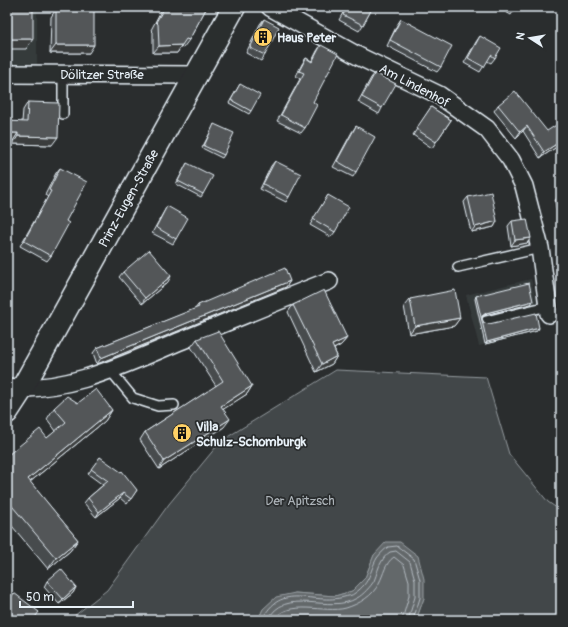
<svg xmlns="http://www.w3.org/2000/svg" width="568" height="627" font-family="Pangolin,sans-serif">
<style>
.built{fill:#363a3b}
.green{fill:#424648;stroke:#959ca0}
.water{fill:#63686b;stroke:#989fa3}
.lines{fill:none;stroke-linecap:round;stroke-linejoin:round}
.shore{stroke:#b3bac0;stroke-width:1}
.service-casing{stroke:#e8f1f8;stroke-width:12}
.minor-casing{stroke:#e8f1f8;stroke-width:20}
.tertiary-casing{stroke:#e8f1f8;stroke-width:25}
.service{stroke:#2a2d2e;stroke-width:9}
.minor{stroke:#2a2d2e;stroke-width:17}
.tertiary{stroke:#2a2d2e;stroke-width:22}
.wall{fill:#474b4d;stroke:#e8f1f8}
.shaded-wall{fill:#3a3d3e;stroke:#e8f1f8}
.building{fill:#535759;stroke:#e8f1f8}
.labels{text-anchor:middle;stroke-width:3.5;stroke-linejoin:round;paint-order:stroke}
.poi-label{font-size:13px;font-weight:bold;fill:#e8f1f8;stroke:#2a2d2e;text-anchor:start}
.street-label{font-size:13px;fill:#e8f1f8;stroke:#2a2d2e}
.park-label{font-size:13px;fill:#aeb5ba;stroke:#2a2d2e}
</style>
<rect width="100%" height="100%" fill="#2a2d2e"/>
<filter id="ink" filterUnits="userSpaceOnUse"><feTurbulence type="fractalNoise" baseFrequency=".025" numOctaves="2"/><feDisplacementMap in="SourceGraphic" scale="8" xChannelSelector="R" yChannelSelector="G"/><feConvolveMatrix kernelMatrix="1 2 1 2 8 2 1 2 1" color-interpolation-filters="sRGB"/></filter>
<g filter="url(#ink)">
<path class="built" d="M7 7H37V74H7Z
M531 279 540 314 534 316 537 331 479 346 466 295Z"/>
<path class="green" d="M336 370 486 377 509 454 548 502 561 511V620H416L424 598 374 555 365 578 352 591 335 596 295 593 263 609 258 620H69L107 590 169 504 221 441Z"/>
<path class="water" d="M386 542H400L418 556 424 579V598L416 620H258L263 609 276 597 295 593 335 596 352 591 365 578 374 555Z"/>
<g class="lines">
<path class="shore" d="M262 620C281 580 313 606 344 597 347 596 352 596 355 593 371 582 369 572 377 558 380 554 384 550 388 547L397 546 414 559 420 580V598L413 620
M268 620C284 585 330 615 357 598 363 595 371 586 374 581 377 574 378 567 382 561 384 557 387 554 390 552L396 551 410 562 415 580V597L408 620
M274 620C287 598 325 614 346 608 359 604 373 596 379 583 384 574 385 563 394 557L404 565 409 581V596L402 620"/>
<defs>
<path id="service" d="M63 74V114
M458 267 540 248
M486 321 548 306
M110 370 133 398 158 406 174 405"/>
<path id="minor" d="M270 7 358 56 439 95 487 129 511 160 524 186 540 248 549 314
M7 74 197 75
M7 387C67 394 129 362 183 340 232 320 280 300 329 281"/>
<path id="tertiary" d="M7 412 22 389 234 7"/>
</defs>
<use href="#service" class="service-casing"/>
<use href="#minor" class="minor-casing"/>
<use href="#tertiary" class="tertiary-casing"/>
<use href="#service" class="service"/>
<use href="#minor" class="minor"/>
<use href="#tertiary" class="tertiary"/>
</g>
<path class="wall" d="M163 7H207L189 40 183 48 181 47 177 53H153V32L151 30Z
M346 7H373L363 25 359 31 339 20Z
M469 7H476L474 9Z
M497 7H516L511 15Z
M56 9 89 53H50L51 17Z
M264 19 265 55 261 61 246 53 260 24Z
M401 19 441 67 437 72 387 46 397 25Z
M480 36 495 58 491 63 487 61 480 72 464 63 476 42Z
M321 45 313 102 305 128 301 133 277 121 300 79 296 76 302 64 306 58 312 61 317 51Z
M375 73 382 108 379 114 358 102 371 78Z
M240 84 251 111 249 114 229 103Z
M28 102 52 145 13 144V141L22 122 23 110Z
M498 105 547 131 561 144 540 158 523 131 516 138 494 111Z
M431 107 451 120 432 148 413 135Z
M214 124 224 155 222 158 202 148 213 127Z
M356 126V172L353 177 333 167 352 132Z
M275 161 289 197 286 202 260 189 271 166Z
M187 163 203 194 201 197 176 184Z
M60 168 66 221 51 256 47 261 20 246 48 197 45 195 56 173Z
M328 195 335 232 331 237 310 225Z
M561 195V225L559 226 555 201 558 196Z
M468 197 497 221 494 227 471 232 464 202Z
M167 206 176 239 173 244 152 233Z
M512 221 531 238 527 243 511 246 508 226Z
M123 272 168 282 142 304 119 277Z
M290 281 286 287 97 364 93 353 97 348 195 309 198 305Z
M476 296 533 301 531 304 484 315 482 317V319L484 323 489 324 539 328 537 331 485 344 475 299Z
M410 299 460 318 454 326 409 334 404 306Z
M293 305 347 338 341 345 334 349 337 356 332 364 316 372 288 312Z
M197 339 252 386 247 394 223 409 224 427 159 469 140 440 145 432 216 386 191 347Z
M78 403 112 410 105 421 30 482 78 540 70 551 48 569 7 520V453L8 455 47 438 56 431 47 419 54 408Z
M100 457 137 490 127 504 120 498 96 517 84 503 88 498 103 485 88 474Z
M47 581 76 587 73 593 59 604 44 587Z"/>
<path class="shaded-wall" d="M7 39H33L26 49H7Z
M56 45H94L89 53H50Z
M182 45 177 53H153L159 46Z
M527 126 523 131 516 138 520 132Z
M7 133H18L13 141H7Z
M18 136 58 137 52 145 13 144Z
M561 141V144L540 158 544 152Z
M497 221 494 227 471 232 475 227Z
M531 238 527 243 511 246 515 240Z
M171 276 168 282 142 304 145 298Z
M290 281 286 287 97 364 101 358Z
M533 301 531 304 484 315 482 318 486 313Z
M460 318 454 326 409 334 415 326Z
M539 328 537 331 485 344 487 342Z
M347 338 341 345 326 353 332 345Z
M337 356 332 364 316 372 322 364Z
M252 386 247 394 216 414 221 406Z
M112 410 105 421 20 490 28 479Z
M230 419 224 427 159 469 164 461Z
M123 493 120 498 96 517 99 512Z
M78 540 70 551 48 569 56 558Z
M76 587 73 593 59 604 63 599Z"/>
<path class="building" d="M7 7H33V39H7Z
M165 7H207L189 40 186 39 182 45 159 46 158 24 156 22Z
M347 7H373L363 25 343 15Z
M510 7H516L515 10Z
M56 9 94 10V45H56Z
M264 19 279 27 265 55 250 48Z
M401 19 452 46 441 67 390 40Z
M480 36 501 48 495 58 491 55 484 67 468 58Z
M321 45 338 54 313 102 317 105 305 128 281 115 304 73 299 71 306 58 312 62Z
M375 73 396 84 382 108 362 97Z
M240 84 260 95 251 111 231 100Z
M515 91 547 131 561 122V141L544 152 527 126 520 132 498 105Z
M28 102 59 103 58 137 18 136V133H7V121L27 122Z
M431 107 451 120 436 142 416 129Z
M214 124 234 133 224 155 204 146Z
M356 126 375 137 356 172 337 161Z
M275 161 301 174 289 197 263 184Z
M187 163 213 176 203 194 178 181Z
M60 168 87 182 66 221 69 223 51 256 24 241 51 191 49 190Z
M491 192 497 221 475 227 468 197Z
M328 195 349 207 335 232 313 219Z
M561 195V211L558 196Z
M167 206 188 218 176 239 156 227Z
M527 219 531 238 515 240 512 221Z
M149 250 171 276 145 298 123 272Z
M285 268 290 281 101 358 97 348 199 307 198 305Z
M529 283 533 301 486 313 482 316V319L484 323 489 324 536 313 539 328 487 342 476 296Z
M324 290 347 338 332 345 337 356 322 364 293 305Z
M455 290 460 318 415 326 410 299Z
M218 331 252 386 221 406 230 419 164 461 145 432 223 381 197 339Z
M96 389 112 410 28 479 78 540 56 558 7 500V453L8 455 40 429 47 438 66 422 54 408 67 396 78 403Z
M100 457 121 472 122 471 137 490 131 499 123 493 99 512 88 498 108 481 91 469Z
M61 569 76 587 63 599 47 581Z
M14 593 39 612 33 620H7V603Z"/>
</g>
<defs>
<symbol id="building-disc" viewBox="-11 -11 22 22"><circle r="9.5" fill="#ffd166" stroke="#2a2d2e"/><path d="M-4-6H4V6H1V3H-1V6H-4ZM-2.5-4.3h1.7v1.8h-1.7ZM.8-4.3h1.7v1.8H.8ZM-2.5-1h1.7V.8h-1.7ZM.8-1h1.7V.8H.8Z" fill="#111"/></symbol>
</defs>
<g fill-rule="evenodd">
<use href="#building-disc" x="252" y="26" width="22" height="22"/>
<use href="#building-disc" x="171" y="422" width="22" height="22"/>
</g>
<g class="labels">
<g class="poi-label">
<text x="277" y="42">Haus Peter</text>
<text x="196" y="431">Villa<tspan x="196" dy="15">Schulz-Schomburgk</tspan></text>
</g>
<g class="street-label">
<text x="102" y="79">Dölitzer Straße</text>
<text transform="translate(415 85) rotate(28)" y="5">Am Lindenhof</text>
<text transform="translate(128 198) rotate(-61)" y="5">Prinz-Eugen-Straße</text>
</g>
<g class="park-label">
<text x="300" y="505">Der Apitzsch</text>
</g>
</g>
<rect width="568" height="627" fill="none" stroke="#2a2d2e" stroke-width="24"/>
<rect x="12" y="12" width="544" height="603" fill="none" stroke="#e8f1f8" stroke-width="1.5" filter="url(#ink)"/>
<g transform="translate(530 38) rotate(282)" stroke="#2a2d2e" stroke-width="3" paint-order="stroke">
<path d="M0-3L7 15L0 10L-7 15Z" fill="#e8f1f8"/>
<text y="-6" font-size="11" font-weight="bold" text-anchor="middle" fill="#e8f1f8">N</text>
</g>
<path d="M20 601v6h113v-6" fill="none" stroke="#e8f1f8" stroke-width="2"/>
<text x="26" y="601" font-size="12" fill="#e8f1f8" stroke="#2a2d2e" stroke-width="3" paint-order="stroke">50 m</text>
</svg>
